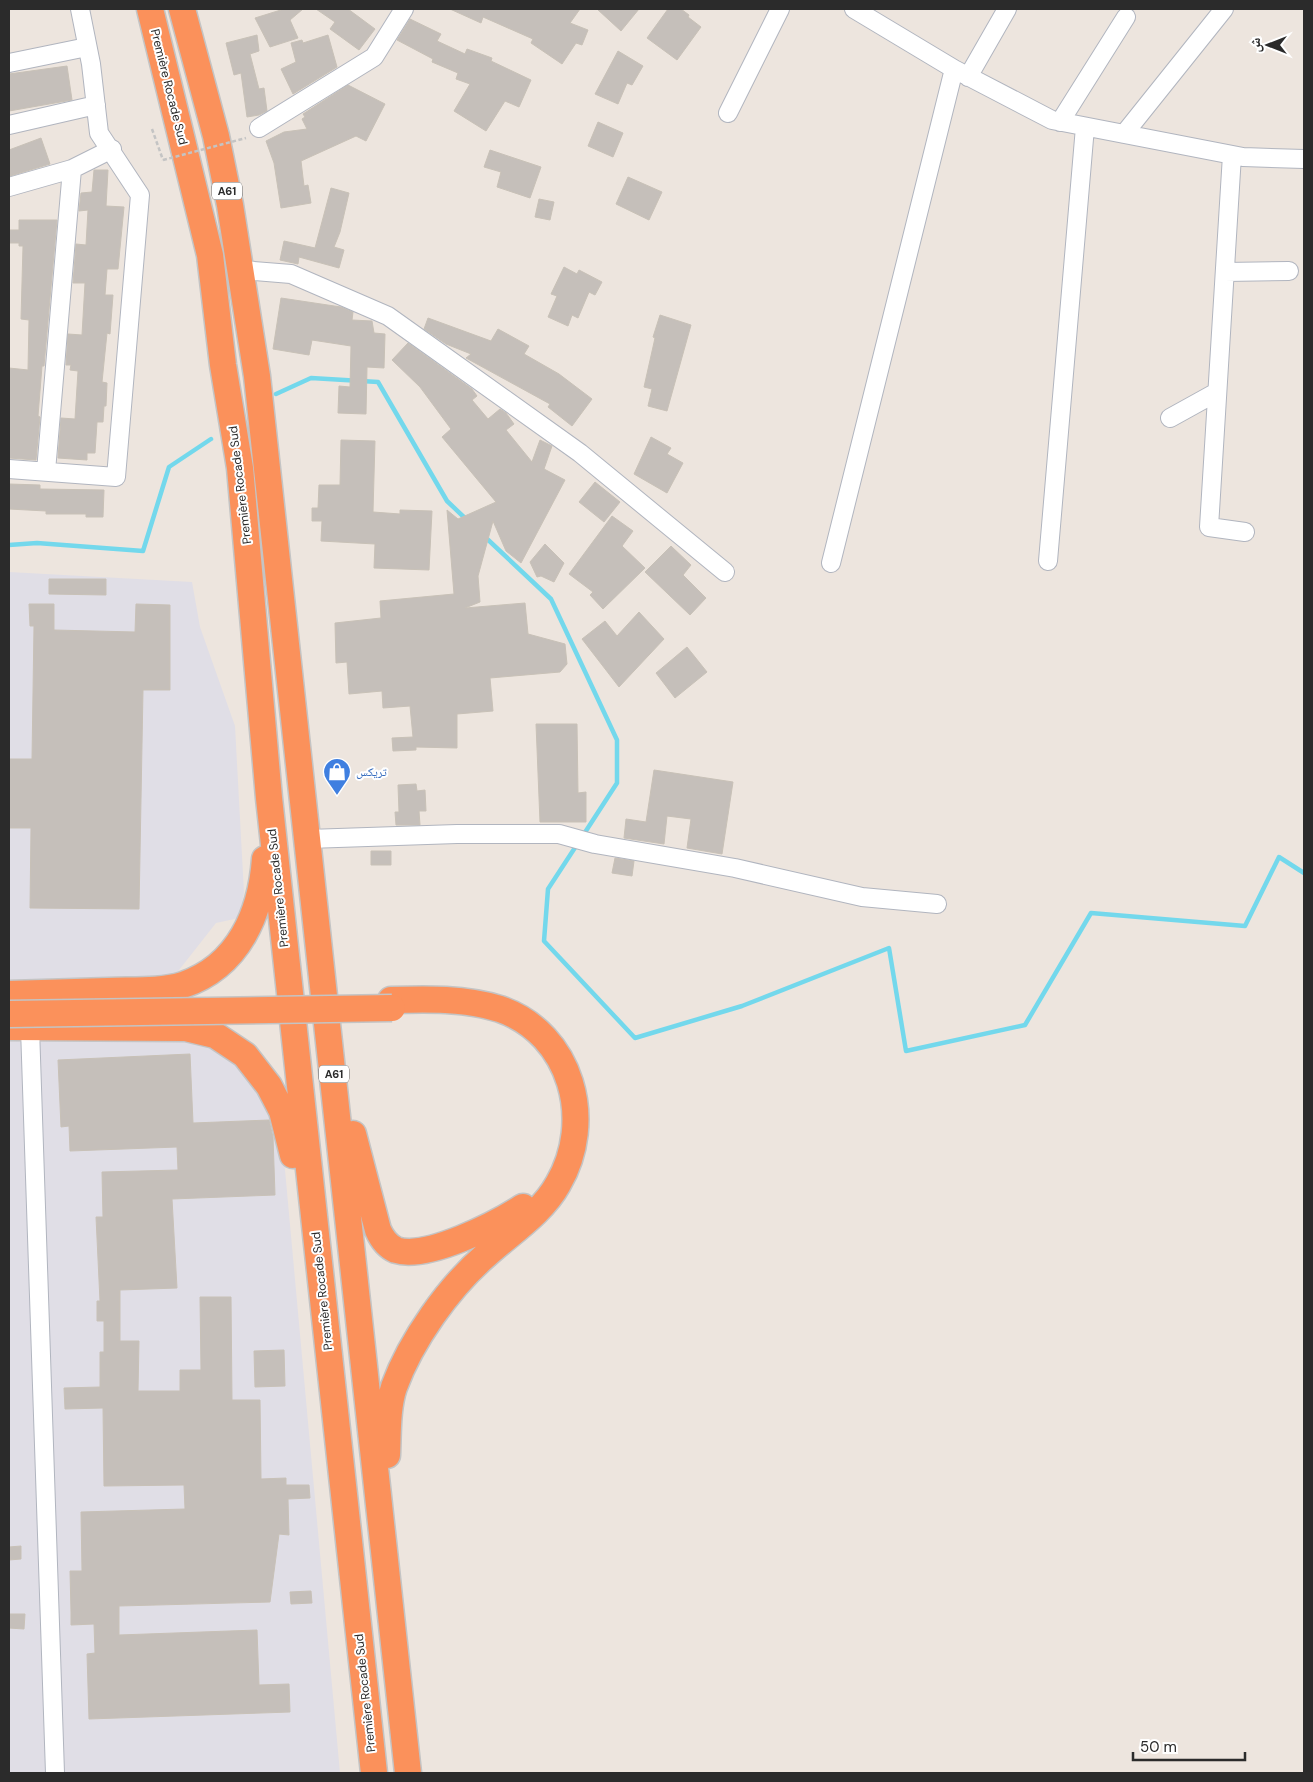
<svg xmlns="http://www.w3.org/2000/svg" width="1313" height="1782" font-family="'DM Sans','Noto Naskh Arabic',sans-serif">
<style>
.industrial{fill:#e0dee6}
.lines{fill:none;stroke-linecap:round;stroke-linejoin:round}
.stream{stroke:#73d8ec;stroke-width:4.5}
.building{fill:#c5bfba;stroke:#c8c1b7}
.minor-casing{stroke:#b1b5bf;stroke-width:20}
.highway-casing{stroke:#c4c4c4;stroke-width:29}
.path{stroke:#c4c4c4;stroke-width:2.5;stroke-dasharray:4 2.5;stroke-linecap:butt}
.minor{stroke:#fff;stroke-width:18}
.highway{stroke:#fb915b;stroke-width:26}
.highway-bridge-casing{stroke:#c4c4c4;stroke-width:29;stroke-linecap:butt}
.path-bridge{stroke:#c4c4c4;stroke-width:2.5;stroke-dasharray:4 2.5;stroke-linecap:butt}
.highway-bridge{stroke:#fb915b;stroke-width:26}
.labels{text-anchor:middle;stroke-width:4;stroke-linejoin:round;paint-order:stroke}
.shield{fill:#fff;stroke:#6b6b6b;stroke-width:1}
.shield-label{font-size:11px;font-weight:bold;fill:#2b2b2b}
.street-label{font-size:12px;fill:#2b2b2b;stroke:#fff}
.shop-label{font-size:12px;fill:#366cbe;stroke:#fff;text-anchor:start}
</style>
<rect width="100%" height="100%" fill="#ede5de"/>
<path class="industrial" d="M9 572 192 582 200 627 235 726 244 893 239 918 216 923 179 970 175 1020 252 1073 280 1115 340 1773H9Z"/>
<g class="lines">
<path class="stream" d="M276 394 311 378 378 382 447 501 467 520
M484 536 551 599 617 740V783L582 837
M9 545 37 543 143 551 169 467 211 439
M578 843 548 889 544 941 635 1038 742 1006 889 948 906 1051 1025 1025 1091 913 1245 926 1279 857 1304 873"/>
</g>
<path class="building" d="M284 9H303L290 20 298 38 270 47 255 18Z
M316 9H348L375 29 359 50 330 29 335 22Z
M450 9H580L570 23 588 30 582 45 576 43 562 64 531 43 533 39 483 17 481 23Z
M597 9H639L621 31Z
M668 9H681L689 15 688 17 701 27 677 60 647 38Z
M410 19 441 34 437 41 465 54 467 49 492 58 491 61 531 80 519 107 505 101 486 131 454 111 470 84 456 79 458 73 432 62 433 59 397 40Z
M257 35 259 51 250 54 259 89 264 88 267 111 259 115 247 117 241 73 234 75 226 43Z
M328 35 337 67 293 94 281 69 296 62 291 43 302 40 303 43Z
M618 51 643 66 632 85 627 83 618 104 595 94Z
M67 66 72 100 9 111V74Z
M348 85 385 104 366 141 356 136 301 161 304 186 308 185 311 203 281 208 274 163 266 141 284 132 307 129 302 119 305 117 303 114Z
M598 122 623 133 613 157 588 146Z
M41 138 50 164 10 176 9 150Z
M490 150 541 167 530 198 497 187 501 172 484 167Z
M94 170H108L106 206 124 207 118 269H107L105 295H113L110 334 107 333 102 382 107 383 106 406H104L103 422H97L95 453H87V460L58 458 61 418 75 419 78 371 70 370 71 365H66L68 334 82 335 85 283H73L76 244 86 245 88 210 79 211 81 193 92 192Z
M628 177 662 192 649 220 616 204Z
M331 188 349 193 340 232 334 247 344 250 339 268 299 257 298 264 280 260 284 241 315 248Z
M539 199 554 202 550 220 535 217Z
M19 220H57L44 366H42L38 416 40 417 36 460 9 458V368L28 370 29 320 21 319 23 246H19V243H9V230H19Z
M564 267 577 274 579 270 602 282 595 295 589 292 578 318 572 315 568 326 548 317 557 296 551 294Z
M281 298 341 307 353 312 352 320 372 321 374 333 385 334 384 368 367 367 366 414 338 413 339 386 350 387 351 346 312 340 309 355 273 349Z
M660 315 691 325 667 411 648 406 652 389 644 387 655 338 653 337Z
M428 318 491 341 498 329 529 346 524 354 559 374 592 399 572 426 548 407 550 404 466 358 471 354 446 344 424 329Z
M408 343 472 389 477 396 472 400 488 419 500 409 506 413 514 424 506 430 532 462 540 440 552 446 544 469 565 480 521 563 506 551 493 521 478 576 480 602 465 608 525 603 528 634 565 644 567 664 560 672 490 678 493 711 457 714V748L416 747V750L393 751 392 738 413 737 410 706 383 708 382 691 349 694 347 662 336 663 335 623 381 618 380 601 454 594 447 510 458 519 496 502 442 437 451 429 420 387 392 360Z
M651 437 671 448 667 454 683 463 667 493 634 474Z
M341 440 375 441 373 512 400 514V510L432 511 429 570 374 568 375 544 321 541 322 521H312V508H318L319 485H340Z
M595 482 620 502 604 522 579 502Z
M9 484 40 485V489L104 490 103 517H86V514H46V511L9 509Z
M612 516 633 531 622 546 645 568 603 609 590 595 593 592 569 574Z
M545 544 564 563 554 582 541 576 537 577 530 562Z
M671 546 691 565 683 575 706 598 690 615 645 572Z
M49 579H106V595L49 594Z
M29 604H54V630L135 632 136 604 170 605V690H143L139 909 30 908 31 828H9V759H32L34 626H30Z
M639 612 664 639 619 687 582 639 605 621 617 636Z
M687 647 707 672 675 698 656 673Z
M536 724H577L578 793 586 792V822H540Z
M654 770 733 782 722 854 687 848 691 819 667 816 664 844 624 838 626 819 646 822Z
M416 784 417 791 425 790 426 811H419L420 825H396L395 812H399L398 785Z
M371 851H391V865H371Z
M615 858 634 861 632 876 612 873Z
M190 1054 193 1123 269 1120 273 1137 275 1195 172 1199 177 1288 120 1290V1341H139L138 1391H180V1370H201L200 1297H231L232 1400H260L261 1479 286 1478V1485H309L310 1498 288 1499 289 1535 279 1534 270 1602 119 1606V1635L257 1630 259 1685 289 1684 290 1712 89 1719 87 1654 95 1653 94 1624 71 1625V1612L70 1571H82L81 1512 185 1509 184 1485 104 1486 103 1408 65 1409 64 1388 100 1387V1352H104V1321H97V1301H100L96 1217H103L102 1172 178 1170 177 1147 70 1151 69 1126 61 1127 58 1060Z
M284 1350 285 1386 255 1387 254 1351Z
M21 1546V1559L9 1560V1547Z
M311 1591 312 1603 291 1604 290 1592Z
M9 1614H25L24 1629 9 1628Z"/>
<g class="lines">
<defs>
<path id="minor" d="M854 9 954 69 1052 120 1243 157 1304 159
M9 63 87 47
M968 77 1007 9
M728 113 780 9
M1060 122 1126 17
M9 125 96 105
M259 128 374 57 404 9
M1124 134 1224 9
M1232 155 1209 527 1245 532
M9 187 72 169 112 149
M242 270 291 274 388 316 580 453 725 572
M1225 272 1289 271
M1170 418 1217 392
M9 469 116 477 140 195 99 133 91 64 80 9
M46 471 72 169
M1048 561 1085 127
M831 563 954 69
M308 839 457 834H559L595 844 735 868 862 897 937 904
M30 1028 55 1773"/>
<path id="highway" d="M150 9 210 255 223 365 240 468 269 798 374 1773
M182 9 216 136 230 205 257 376 408 1773
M9 994C42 993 75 992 108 991 132 990 160 992 183 985 239 966 261 913 265 859
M9 1027 186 1028 215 1035 245 1055 269 1086 282 1111 293 1155
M353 1134 378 1230C382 1239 387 1246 396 1250 427 1260 497 1224 523 1207
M387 1455C388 1433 387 1408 394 1387 411 1340 449 1287 486 1255 510 1233 542 1213 558 1184 595 1121 572 1034 500 1009 465 998 427 999 391 1000"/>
</defs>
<use href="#minor" class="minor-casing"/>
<use href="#highway" class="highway-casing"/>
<path class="path" d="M152 129 163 160"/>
<use href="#minor" class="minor"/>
<use href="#highway" class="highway"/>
<defs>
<path id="highway-bridge" d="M9 1014 392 1008"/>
</defs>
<use href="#highway-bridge" class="highway-bridge-casing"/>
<path class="path-bridge" d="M163 160 246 138"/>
<use href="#highway-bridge" class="highway-bridge"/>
</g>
<defs>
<symbol id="shop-pin" viewBox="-11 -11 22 30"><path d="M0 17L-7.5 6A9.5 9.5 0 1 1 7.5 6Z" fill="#3f7fe0" stroke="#fff"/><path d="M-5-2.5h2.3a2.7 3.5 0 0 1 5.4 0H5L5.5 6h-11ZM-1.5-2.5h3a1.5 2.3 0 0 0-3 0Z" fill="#fff"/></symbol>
</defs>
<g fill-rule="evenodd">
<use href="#shop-pin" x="321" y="756" width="32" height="43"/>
</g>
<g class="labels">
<g class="shield">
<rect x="212" y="182.5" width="30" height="17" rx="4"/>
<rect x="319" y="1065.5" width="30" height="17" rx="4"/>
</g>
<g class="shield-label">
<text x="227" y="195">A61</text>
<text x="334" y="1078">A61</text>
</g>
<g class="street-label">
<text transform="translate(169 87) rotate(76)" y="4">Première Rocade Sud</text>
<text transform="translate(240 485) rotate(-97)" y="4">Première Rocade Sud</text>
<text transform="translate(278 888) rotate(-96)" y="4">Première Rocade Sud</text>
<text transform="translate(322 1291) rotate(-96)" y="4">Première Rocade Sud</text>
<text transform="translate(365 1693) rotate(-96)" y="4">Première Rocade Sud</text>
</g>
<g class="shop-label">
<text x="356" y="776">تريكس</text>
</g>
</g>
<rect width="1313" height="1782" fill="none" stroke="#2b2b2b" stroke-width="20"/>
<g transform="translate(1268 45) rotate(270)" stroke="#ffffff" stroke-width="4" paint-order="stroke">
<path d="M0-4L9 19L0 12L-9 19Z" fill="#2b2b2b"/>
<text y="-8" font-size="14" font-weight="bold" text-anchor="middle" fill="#2b2b2b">ش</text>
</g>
<path d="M1133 1752v8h112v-8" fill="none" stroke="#2b2b2b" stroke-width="2.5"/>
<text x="1140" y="1752" font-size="15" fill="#2b2b2b" stroke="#ffffff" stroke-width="4" paint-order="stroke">50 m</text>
</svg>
